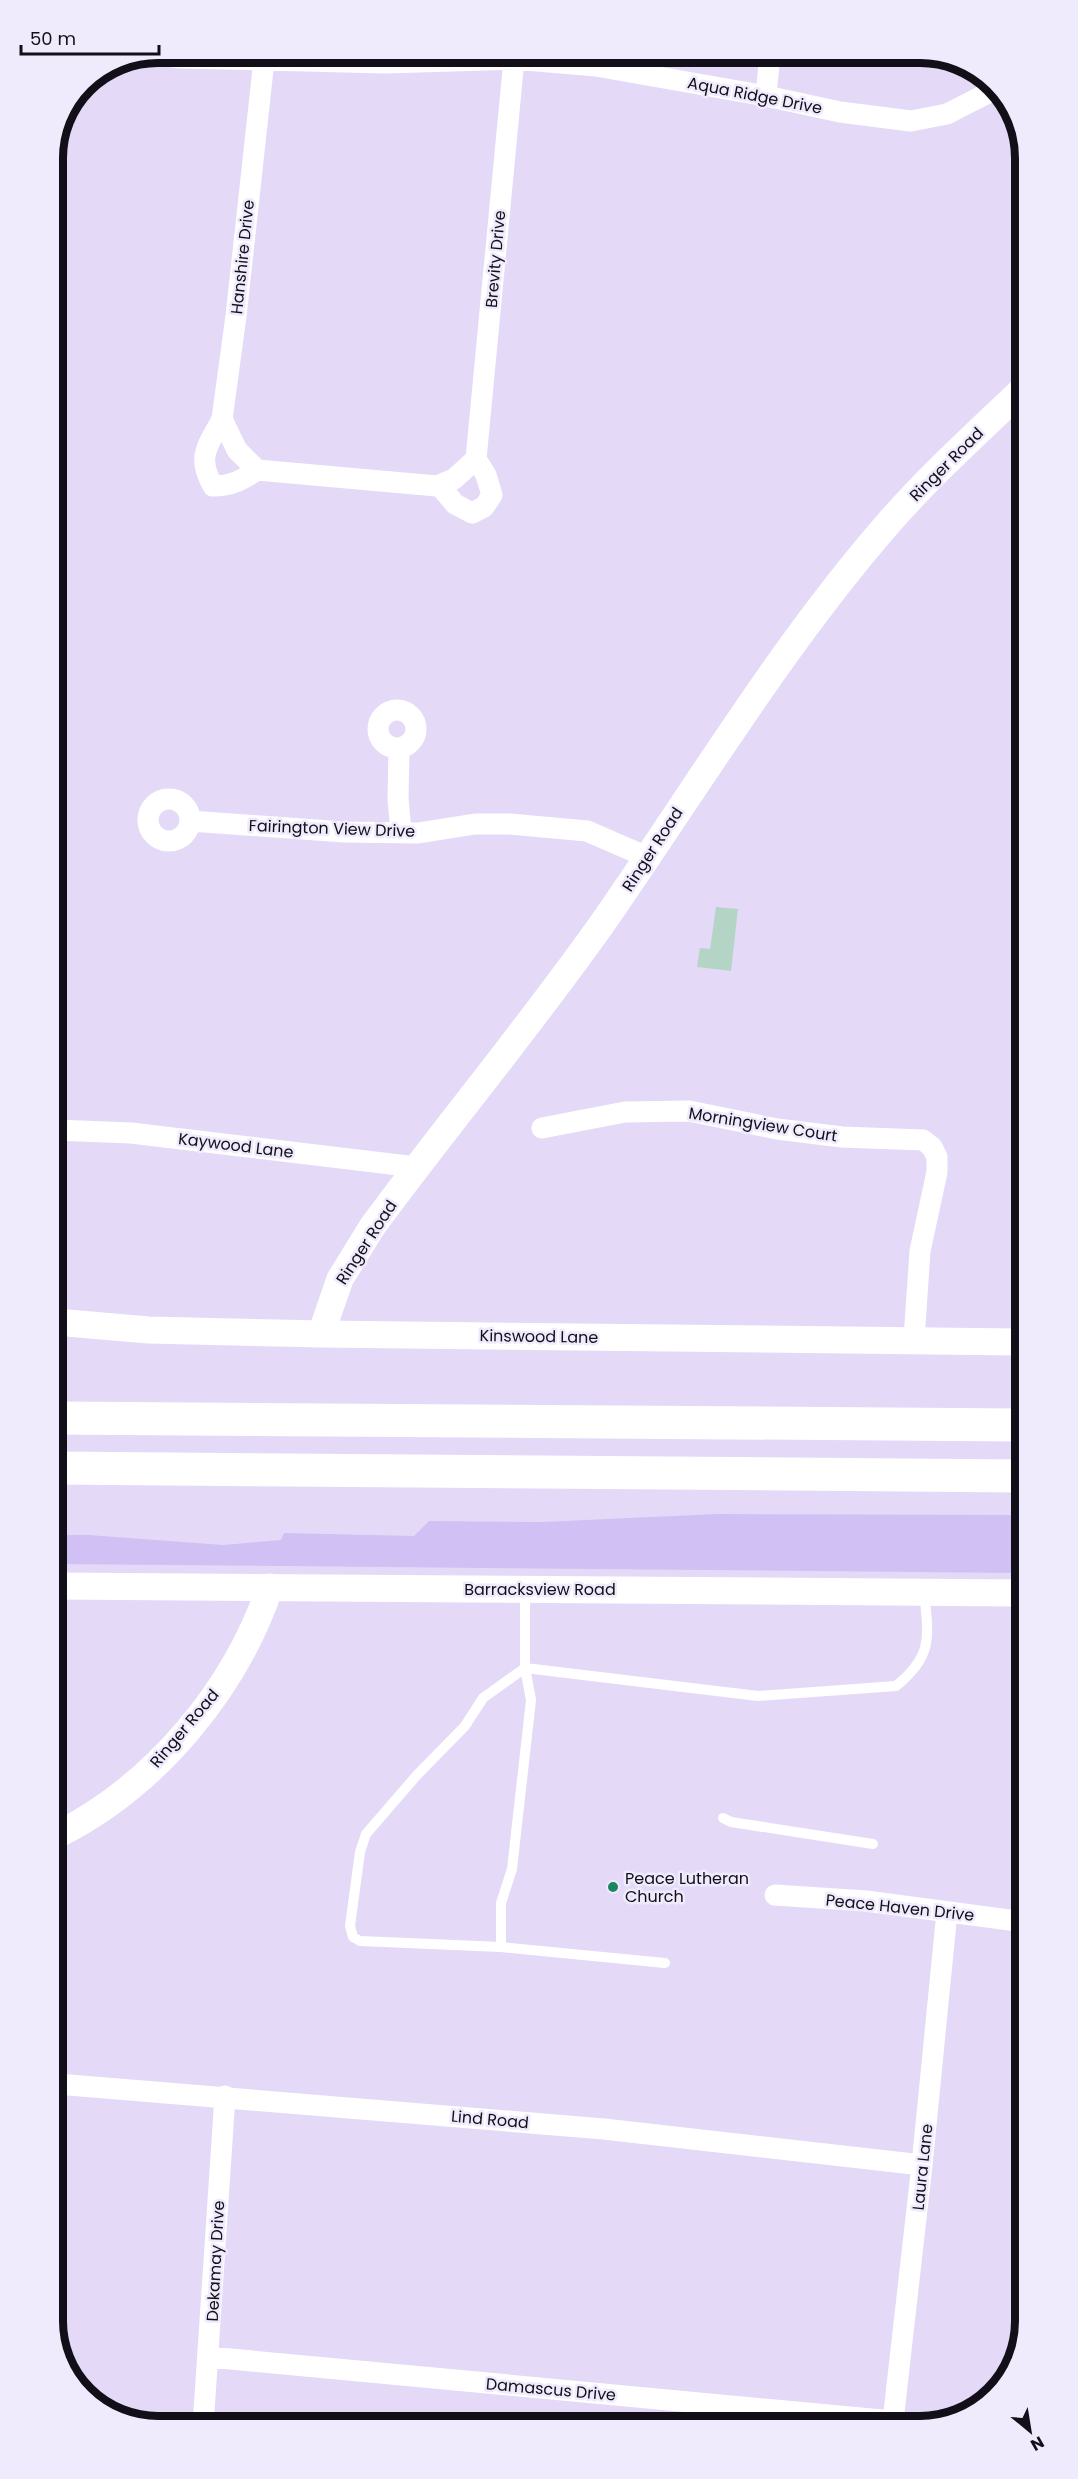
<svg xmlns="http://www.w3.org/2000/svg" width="1078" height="2479" font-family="Poppins,sans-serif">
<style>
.green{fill:#d1c0f3}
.building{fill:#b4d5c5}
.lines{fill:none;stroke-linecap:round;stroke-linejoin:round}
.service{stroke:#fff;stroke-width:10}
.minor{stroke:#fff;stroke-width:21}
.tertiary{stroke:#fff;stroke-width:27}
.motorway{stroke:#fff;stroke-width:33}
.poi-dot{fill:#1b8561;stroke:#efeafc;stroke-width:2}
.labels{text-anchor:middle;stroke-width:5;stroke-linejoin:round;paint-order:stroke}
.street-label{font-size:16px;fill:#120f19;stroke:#efeafc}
.poi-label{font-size:16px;fill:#120f19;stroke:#efeafc;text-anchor:start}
.rim{fill:none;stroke:#120f19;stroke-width:8}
</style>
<rect width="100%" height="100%" fill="#e4daf8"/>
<path class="green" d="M717 1514 1023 1515 1024 1573 56 1564V1535H89L223 1545 281 1540 284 1533 414 1536 429 1521 542 1522Z"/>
<path class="building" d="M716 907 738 909 731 971 697 967 700 948 710 949Z"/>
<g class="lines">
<path class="service" d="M723 1818 731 1822 873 1844
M501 1947V1903L512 1869 531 1700 525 1668V1588
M665 1963 501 1947 360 1941 353 1937 350 1926 360 1852 366 1834 417 1775 465 1726 483 1698 525 1668 758 1696 896 1686C933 1656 929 1637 924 1592"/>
<path class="minor" d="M149 54 181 58 385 63 514 59 596 66 766 96 840 112 911 121 947 114 986 94 993 87
M264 60 236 316 222 419 237 450 257 470 437 486 454 479 476 459 514 59
M766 96 770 53
M222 419C208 446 196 456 213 486 231 486 243 480 257 470
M439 485 455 504 472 513 484 507 492 495 486 475 476 459
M378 729a19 19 0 1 1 38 0a19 19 0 1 1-38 0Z
M399 748 398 799 401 831
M148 820a21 21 0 1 1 42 0a21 21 0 1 1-42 0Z
M190 821 344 832 418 833 475 824H510L587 831 647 857
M542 1128 625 1112 689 1111 777 1129 842 1137 923 1140 932 1147 937 1157V1172L920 1251 914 1340
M55 1130 131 1133 416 1167
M775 1895 866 1901 1024 1922
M57 2084 604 2129 922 2165
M209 2357 893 2421
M893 2421 922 2165 947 1912
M203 2426 225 2096"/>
<path class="tertiary" d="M56 1322 148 1330 321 1334 1023 1342
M321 1334 340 1279 372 1227C448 1124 530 1026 604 921 698 786 783 643 892 519 932 474 977 433 1021 391
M56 1586 1024 1593
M57 1835C155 1786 235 1690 270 1587"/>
<path class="motorway" d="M56 1418 1023 1425
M56 1468 1023 1476"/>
</g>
<circle class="poi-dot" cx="613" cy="1887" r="6"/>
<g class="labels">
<g class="street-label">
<text transform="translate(755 95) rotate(11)" y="6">Aqua Ridge Drive</text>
<text transform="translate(242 257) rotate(-84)" y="6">Hanshire Drive</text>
<text transform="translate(495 259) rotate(-85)" y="6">Brevity Drive</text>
<text transform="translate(946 464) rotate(-45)" y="6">Ringer Road</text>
<text transform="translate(332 828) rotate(2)" y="6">Fairington View Drive</text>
<text transform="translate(652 849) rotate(-57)" y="6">Ringer Road</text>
<text transform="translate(763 1124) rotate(9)" y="6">Morningview Court</text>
<text transform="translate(236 1145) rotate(7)" y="6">Kaywood Lane</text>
<text transform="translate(366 1242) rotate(-57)" y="6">Ringer Road</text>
<text transform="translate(539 1336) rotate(1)" y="6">Kinswood Lane</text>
<text x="540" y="1595">Barracksview Road</text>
<text transform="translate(184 1728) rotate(-50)" y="6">Ringer Road</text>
<text transform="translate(900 1907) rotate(6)" y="6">Peace Haven Drive</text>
<text transform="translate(490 2119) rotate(5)" y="6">Lind Road</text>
<text transform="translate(922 2167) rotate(-84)" y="6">Laura Lane</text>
<text transform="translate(215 2261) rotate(-87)" y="6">Dekamay Drive</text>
<text transform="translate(551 2389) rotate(5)" y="6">Damascus Drive</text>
</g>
<g class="poi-label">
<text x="625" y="1884">Peace Lutheran<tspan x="625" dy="18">Church</tspan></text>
</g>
</g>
<path d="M0 0H1078V2479H0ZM158 63H920A95 95 0 0 1 1015 158V2321A95 95 0 0 1 920 2416H158A95 95 0 0 1 63 2321V158A95 95 0 0 1 158 63Z" fill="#efeafc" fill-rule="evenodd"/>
<path class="rim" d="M158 63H920A95 95 0 0 1 1015 158V2321A95 95 0 0 1 920 2416H158A95 95 0 0 1 63 2321V158A95 95 0 0 1 158 63Z"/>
<g transform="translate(1030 2431) rotate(150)" stroke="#efeafc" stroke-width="4.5" paint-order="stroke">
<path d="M0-4.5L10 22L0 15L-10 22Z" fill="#120f19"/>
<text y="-9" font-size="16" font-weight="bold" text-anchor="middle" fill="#120f19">N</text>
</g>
<path d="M21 45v9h138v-9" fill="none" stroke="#120f19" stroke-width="3"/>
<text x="30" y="45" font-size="18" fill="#120f19" stroke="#efeafc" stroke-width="4.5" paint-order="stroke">50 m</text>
</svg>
